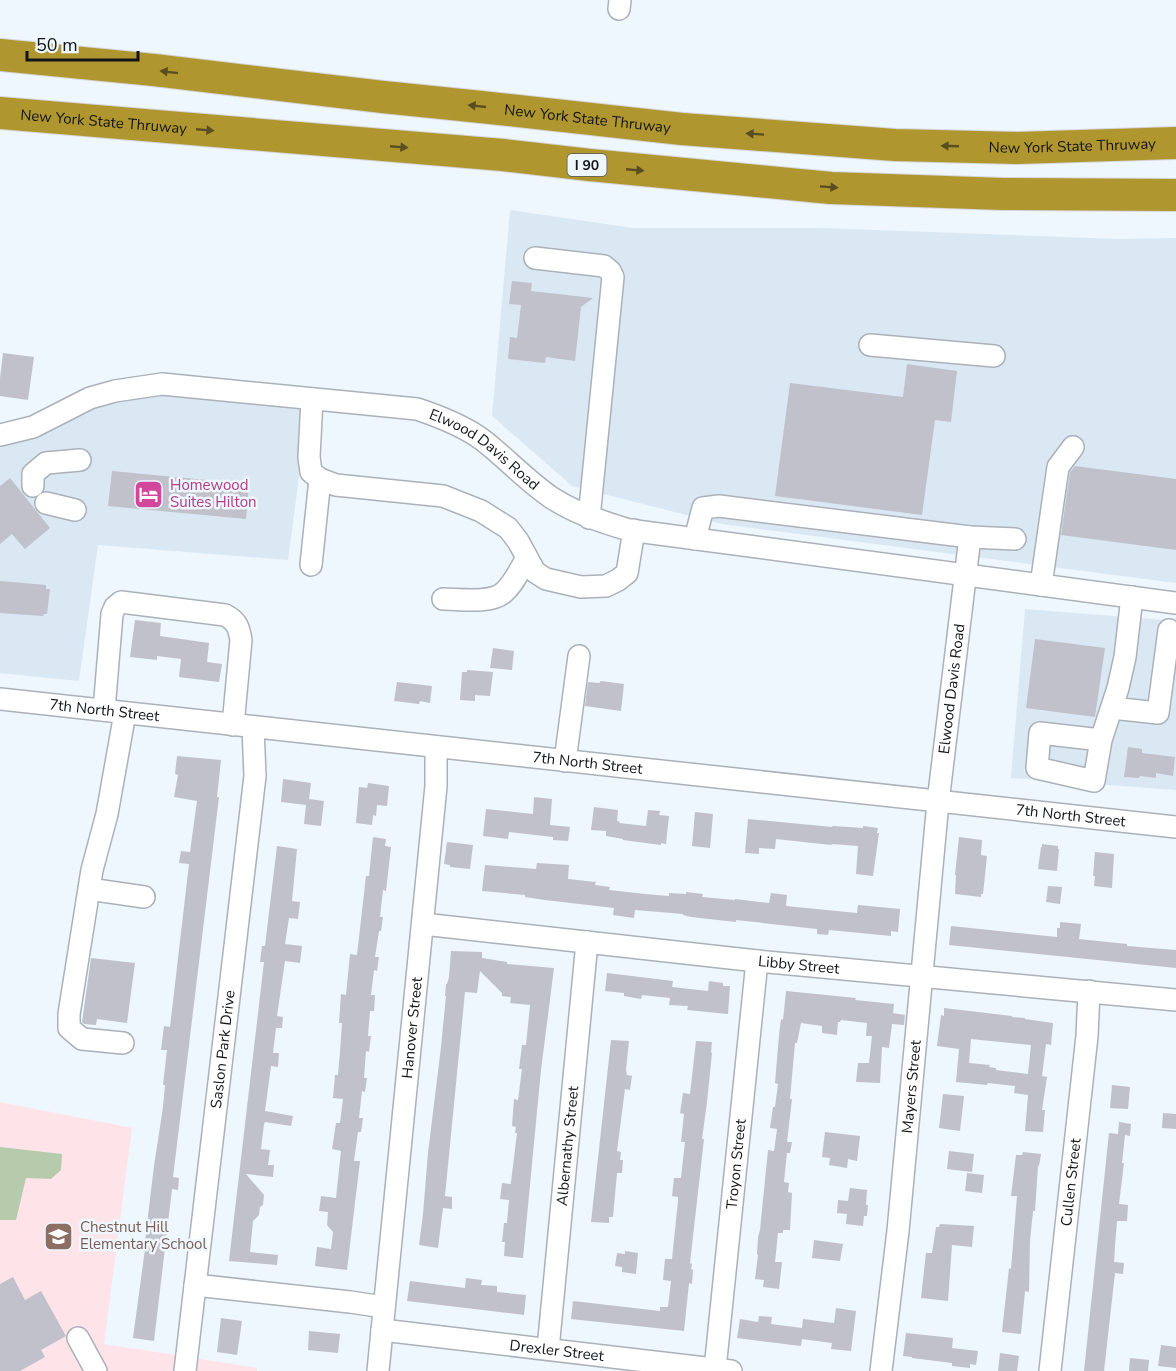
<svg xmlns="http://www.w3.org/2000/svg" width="1176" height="1371" font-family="'Nunito Sans',sans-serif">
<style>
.built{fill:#dae8f4}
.education{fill:#fee3e9}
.green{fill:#b6caac}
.building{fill:#c0c1cb;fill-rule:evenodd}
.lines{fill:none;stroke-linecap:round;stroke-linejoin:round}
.minor-casing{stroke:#aab1b9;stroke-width:24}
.highway-casing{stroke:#d4d5d5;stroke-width:34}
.minor{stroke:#fff;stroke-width:21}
.highway{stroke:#b0962e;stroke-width:32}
.oneway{fill:#594e21}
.labels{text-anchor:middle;stroke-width:5;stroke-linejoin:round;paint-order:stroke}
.shield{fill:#eef6fe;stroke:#54585c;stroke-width:1.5}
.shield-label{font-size:14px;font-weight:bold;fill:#121417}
.street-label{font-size:15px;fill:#121417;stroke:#eef6fe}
.hotel-label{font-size:15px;fill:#b23c85;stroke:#eef6fe;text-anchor:start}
.education-label{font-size:15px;fill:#785e54;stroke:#eef6fe;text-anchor:start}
</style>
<rect width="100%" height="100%" fill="#eef6fe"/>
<path class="built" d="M510 210 633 228H821L1117 239 1176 238V583L722 524 572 486 492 416Z
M158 391 308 409 288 560 98 545 79 681 0 673V442L95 404Z
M1025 609 1176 621V790L1011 778Z"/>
<path class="education" d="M0 1102 132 1128 104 1344 257 1368V1371H0Z"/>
<path class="green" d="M0 1147 62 1154 61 1170 51 1179 26 1178 16 1220H0Z"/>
<path class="building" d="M512 281 532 283 531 291 593 298 581 307 575 361 546 357 545 363 508 359 510 337 517 338 521 305 509 304Z
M3 353 34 357 28 400 0 396V378Z
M907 364 957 371 951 422 935 420 922 515 775 496 790 383 903 397Z
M1075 466 1176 479V550L1061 535 1070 472Z
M112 471 249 484 246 519 108 506Z
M10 478 50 528 25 549 12 534 0 544V486Z
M0 581 46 585V589H50L47 614H44L43 616 0 613Z
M135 620 161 623 160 636 209 643 207 662 222 664 219 682 179 677 181 659 157 656V660L130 657Z
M1035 639 1105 648 1095 717 1026 708Z
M493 648 514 651 512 670 490 668Z
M467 670 493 672 490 696 475 695V701L460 700 462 672H467Z
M601 681 624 684 621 711 585 706 588 682 599 683Z
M397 682 432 686 430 703 420 701 419 704 394 701Z
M1128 747 1142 749V753L1175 757 1173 776 1156 773V778L1140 776 1139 778 1124 777Z
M177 756 221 760 217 797H219L174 1169 173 1177 179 1178 178 1190 172 1189 154 1341 133 1338 145 1249H144L154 1166 163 1107 165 1085H163L167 1050H161L164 1026 170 1027 189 864 179 863 181 851 190 852 197 801 174 797 178 775 175 774Z
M283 779 311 783 309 799 324 801 321 826 304 824 306 805 281 802Z
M368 783 389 786 387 806 377 805 376 816 373 815 372 825 356 823 359 787 367 788Z
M534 797 552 799 550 825 570 827 568 841 553 840V837L509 832 508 839 483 836 486 809 533 814Z
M594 807 618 810 617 821 620 822 619 823 646 826 648 810 660 811 659 815 669 816 666 844 661 843V845L623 840V839L606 836V831L591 830Z
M695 812 713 814 710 848 692 846Z
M748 819 832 827 833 826 863 828V826L878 828 877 833H879L873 876 856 874 858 846 832 844 831 845 776 839 775 849 759 848V854L745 853Z
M373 837 386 839 385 846 391 847 386 891 383 890 380 917H383L381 931H379L375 957H379L377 971 374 970 371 995H375L374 1011H370L368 1036H371L369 1052 366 1051 364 1078H367L365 1092 362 1091 359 1118H363L361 1132H358L354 1161H360L347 1270 315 1266 317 1247 331 1249 333 1232 327 1225 328 1212 319 1211 321 1196 336 1198 341 1151 332 1149 336 1123H340L343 1099 333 1098 335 1075H338L340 1052 342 1023H339L341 994 346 995 350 954 357 955 366 876H369Z
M959 837 982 840 981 855 987 856 983 894H981V897L955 894 956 875H955Z
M447 842 473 845 470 869 450 867V865L444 864Z
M1042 844 1058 846V849H1059L1057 871 1038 869 1041 847H1042Z
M277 846 297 849 292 901 300 902 298 919 289 918 285 944 302 946 300 963 285 961 277 1016 283 1017 282 1028H276L273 1053H279L278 1067 271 1066 265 1111 293 1116 291 1126 265 1122 264 1124 261 1149 270 1150 268 1165H274L273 1177 246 1174 264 1195 263 1205 260 1207 259 1215 253 1221 250 1252 278 1255 277 1265 229 1261 264 962H260L262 946H265Z
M1095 852 1114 854 1112 888 1094 886 1095 876H1093Z
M537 863 569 865 568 879 596 882 595 885 610 887 609 890 645 894 669 896V893L686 894V892L703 894 702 897 735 900V899L769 903 771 893 787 895 786 906 857 913 858 905 900 909 898 932 891 931V936L829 930 828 935 817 934V929L736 920V922L691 917 683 915V914L635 910 634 918 613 915 614 908 545 900 525 897V895L482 891 485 865 536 869Z
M1048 886 1062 887 1060 904 1046 902Z
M1060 922 1081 924 1079 939 1127 944V946L1176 950V968L949 945 951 926 1057 937V928H1060Z
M451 951 482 952V958L507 962V964L554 968 541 1070 523 1258 504 1256 505 1242H502L504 1223H507L509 1200 500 1199 502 1183 511 1184V1182L517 1133H515L516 1127 512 1126 514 1099 518 1100 522 1069H519L522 1045H526L530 1005 510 1003 511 997 502 996V993L480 971 477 993 465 992 445 1196 452 1197V1209L443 1208 438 1248 419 1245 423 1214 428 1153 441 1047 446 996H445L446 984H447L449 977Z
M91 958 135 963 127 1023 97 1019 96 1025 84 1024 82 1022Z
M607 973 673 981 672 987 708 991 709 981 723 983V986H730L728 1014 687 1010 688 1006 669 1005 670 998 642 995 641 999 624 996V993L605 991Z
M786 991 856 998 855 1000 894 1004 893 1013 905 1015 904 1025 892 1024 889 1048 882 1047 880 1083 856 1082 858 1063H869L872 1036H866L867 1023 841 1020 840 1022H838L837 1035 822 1033V1026L801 1023 797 1043H795L790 1099H792L787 1142H792L790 1153H787L784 1182 789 1183 788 1192 792 1193 790 1230H783V1233H778L775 1262H782L779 1289 763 1287 764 1280 755 1279 758 1255 757 1254 758 1237 760 1230 768 1150 774 1151 777 1129 770 1128 773 1107H775L778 1084 775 1083 779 1035 781 1019 783 1020Z
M944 1008 1012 1016V1017L1025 1018V1019L1053 1023 1051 1045 1046 1044 1042 1076 1047 1077 1042 1110H1045L1043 1132 1025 1131 1028 1095 1014 1093 1015 1086 988 1083 987 1085 956 1082 959 1049 937 1046 941 1015 944 1016ZM971 1039 1031 1045 1028 1074 996 1070V1068L989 1067 990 1065 969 1063Z
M611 1040 629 1041 626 1070 627 1075 632 1076 630 1090 625 1089 617 1151 621 1152 620 1160H623L622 1173H617L613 1217H609V1223L591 1222Z
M696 1041 712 1042 711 1052 712 1053 707 1102 702 1139H704L690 1263 692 1264 691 1269 693 1270 692 1284 689 1283 684 1331 571 1319 573 1301 660 1311V1307H668L671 1281 663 1280 665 1259H672L678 1201V1197L672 1196 674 1178H681L682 1168 685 1142H681L684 1114 680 1113 683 1093 690 1094Z
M1112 1085 1130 1087 1128 1109 1110 1108Z
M943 1094 964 1096 960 1131 939 1128Z
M1163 1113 1176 1114V1129L1162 1128Z
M1119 1122 1131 1124 1130 1136 1125 1135 1122 1163H1124L1119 1204 1128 1205 1127 1221H1117L1115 1246 1114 1262 1124 1263 1123 1274 1115 1273 1104 1371H1084L1109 1133 1118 1134Z
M825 1132 860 1136 857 1161 848 1159 847 1168 829 1165 830 1158 822 1157Z
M949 1151 974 1154 972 1172 947 1169Z
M1023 1152 1041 1154 1039 1166H1038L1035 1211H1033L1030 1241 1029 1292 1025 1291 1021 1334 1002 1332 1009 1268 1011 1269 1017 1196H1011L1016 1155H1022Z
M967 1173 984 1175 982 1193 965 1191Z
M850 1188 867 1190 866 1205H868L867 1216H864L863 1226 846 1224 847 1214 837 1213 838 1200 848 1201Z
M940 1224 974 1226 972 1247 952 1245 948 1301 921 1298 926 1253H932L936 1227H939Z
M814 1240 843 1244 840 1261 812 1258Z
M625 1251 638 1253 636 1274 622 1272V1267L615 1266 617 1253 625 1254Z
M13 1277 25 1300 41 1291 66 1336 41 1350 45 1357 20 1371H0V1284Z
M466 1278 482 1280 481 1285 497 1286V1292L526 1295 524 1315 407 1301 410 1281 465 1288Z
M836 1308 856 1311 851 1351 831 1349 832 1343 802 1339 801 1346 737 1338 740 1319 758 1322 759 1316 772 1317 771 1324 802 1328 803 1319 834 1323Z
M221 1318 242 1321 237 1355 217 1352Z
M309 1331 340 1334 338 1353 308 1350Z
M906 1333 953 1338 952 1348 978 1351 976 1365 970 1364V1368L952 1366V1363L912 1358V1357L903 1356Z
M1161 1345 1176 1347V1368L1158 1366Z
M1000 1353 1019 1356 1017 1371H998Z
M1130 1358 1149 1360 1148 1371H1129Z"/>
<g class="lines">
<defs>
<g id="minor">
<path d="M619 9 620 0"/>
<path d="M535 258 604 266 610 271 613 277 589 518"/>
<path d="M870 345 994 356"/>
<path d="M312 399 309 457 311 472 320 479 336 485 443 496 481 511 508 528 518 541 535 572 546 579 581 587 606 586 618 580 627 573 634 530"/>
<path id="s1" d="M0 435 33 427 90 398 115 391 162 384 417 409C438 416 466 427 484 441 507 459 527 481 552 498 575 513 602 522 629 530L1176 603"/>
<path d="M33 486V474L46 463 80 460"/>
<path d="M46 503 75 510"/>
<path d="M695 539 703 508 719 506 970 537 1015 539"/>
<path d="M311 565 320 479"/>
<path d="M1041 585 1058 467 1073 447"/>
<path d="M443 599C459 599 490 604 503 593 514 584 520 569 527 558"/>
<path id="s2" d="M0 699 1176 827"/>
<path d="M1112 708 1158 713 1169 630"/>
<path d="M104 710 112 614 115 607 121 602 225 615C237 621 239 628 241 640L233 725"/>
<path d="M1101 740 1040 733 1037 768 1094 781 1101 740 1118 688 1125 657 1132 597"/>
<path d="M565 761 579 656"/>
<path d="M89 889 144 897"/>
<path id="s3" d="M423 924 757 961 1176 1000"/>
<path d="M123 1043 82 1039 69 1028V1014L92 870 107 814 125 713"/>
<path d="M195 1285 350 1302 384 1307"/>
<path id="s4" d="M382 1330 731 1371"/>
<path d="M78 1338 96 1371"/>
<path id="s5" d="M548 1349 587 942"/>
<path id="s6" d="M715 1369 757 961"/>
<path id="s7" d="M185 1371 255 776 253 727"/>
<path id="s8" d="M378 1371 436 786V747"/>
<path id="s9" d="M881 1371 898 1231 938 802 970 537"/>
<path id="s10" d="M1050 1371 1087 1036 1089 991"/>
</g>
<g id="highway">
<path id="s11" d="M0 55 154 70 383 97 481 107 682 129 895 145 1017 148 1176 143"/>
<path id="s12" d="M0 113 503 155 590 165 831 188 1003 194 1176 195"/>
</g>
</defs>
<use href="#minor" class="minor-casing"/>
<use href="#highway" class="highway-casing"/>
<use href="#minor" class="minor"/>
<use href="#highway" class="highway"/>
</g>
<defs><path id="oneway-solid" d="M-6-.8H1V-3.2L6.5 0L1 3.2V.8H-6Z" transform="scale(1.5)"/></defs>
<g class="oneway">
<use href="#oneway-solid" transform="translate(169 72) rotate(-173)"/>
<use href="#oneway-solid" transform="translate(477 106) rotate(-174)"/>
<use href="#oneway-solid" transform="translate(205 130) rotate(5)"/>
<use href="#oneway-solid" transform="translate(755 134) rotate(-176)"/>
<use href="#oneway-solid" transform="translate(950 146) rotate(-178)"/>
<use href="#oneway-solid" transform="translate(399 147) rotate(5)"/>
<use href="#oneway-solid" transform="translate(635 170) rotate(5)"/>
<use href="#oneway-solid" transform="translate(829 187) rotate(4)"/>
</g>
<defs>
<symbol id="hotel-square" viewBox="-11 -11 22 22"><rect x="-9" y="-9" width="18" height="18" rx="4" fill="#d1479c" stroke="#eef6fe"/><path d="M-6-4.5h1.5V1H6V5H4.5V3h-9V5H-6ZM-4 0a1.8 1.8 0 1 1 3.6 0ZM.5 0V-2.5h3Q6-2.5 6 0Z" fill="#fff"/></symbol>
<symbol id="school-square" viewBox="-11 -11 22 22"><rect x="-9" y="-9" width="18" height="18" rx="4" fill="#8d6e63" stroke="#eef6fe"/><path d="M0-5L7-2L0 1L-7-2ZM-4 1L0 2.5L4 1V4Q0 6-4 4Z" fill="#fff"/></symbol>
</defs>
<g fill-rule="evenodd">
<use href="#hotel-square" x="132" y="478" width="33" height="33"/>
<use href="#school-square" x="42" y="1220" width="33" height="33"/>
</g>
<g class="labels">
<rect class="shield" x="567.5" y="154" width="39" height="22" rx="4.5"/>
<g class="shield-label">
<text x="587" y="170">I 90</text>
</g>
<g class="street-label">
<text dy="5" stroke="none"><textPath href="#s11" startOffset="591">New York State Thruway</textPath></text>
<text dy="5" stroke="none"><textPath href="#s12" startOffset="104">New York State Thruway</textPath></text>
<text dy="5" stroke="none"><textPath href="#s11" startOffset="1077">New York State Thruway</textPath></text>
<text dy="5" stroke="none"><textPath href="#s1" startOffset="507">Elwood Davis Road</textPath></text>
<text dy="5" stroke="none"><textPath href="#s9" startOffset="686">Elwood Davis Road</textPath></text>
<text dy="5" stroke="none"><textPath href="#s2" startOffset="105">7th North Street</textPath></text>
<text dy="5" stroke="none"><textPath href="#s2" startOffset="591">7th North Street</textPath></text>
<text dy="5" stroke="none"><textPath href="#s2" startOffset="1077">7th North Street</textPath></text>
<text dy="5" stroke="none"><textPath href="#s3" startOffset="378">Libby Street</textPath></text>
<text dy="5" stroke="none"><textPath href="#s8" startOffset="345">Hanover Street</textPath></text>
<text dy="5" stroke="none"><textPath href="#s7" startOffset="324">Saslon Park Drive</textPath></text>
<text dy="5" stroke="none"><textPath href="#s9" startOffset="286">Mayers Street</textPath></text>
<text dy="5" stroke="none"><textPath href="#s5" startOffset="204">Albernathy Street</textPath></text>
<text dy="5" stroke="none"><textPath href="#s6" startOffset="206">Troyon Street</textPath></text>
<text dy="5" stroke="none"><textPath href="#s10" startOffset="190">Cullen Street</textPath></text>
<text dy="5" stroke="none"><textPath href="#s4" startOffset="176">Drexler Street</textPath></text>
</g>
<g class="hotel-label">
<text x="170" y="490">Homewood<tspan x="170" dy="17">Suites Hilton</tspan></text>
</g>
<g class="education-label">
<text x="80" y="1232">Chestnut Hill<tspan x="80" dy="17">Elementary School</tspan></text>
</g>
</g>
<path d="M27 51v9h111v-9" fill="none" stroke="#121417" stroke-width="3"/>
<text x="36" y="51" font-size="18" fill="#121417" stroke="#eef6fe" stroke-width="4.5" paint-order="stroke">50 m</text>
</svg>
